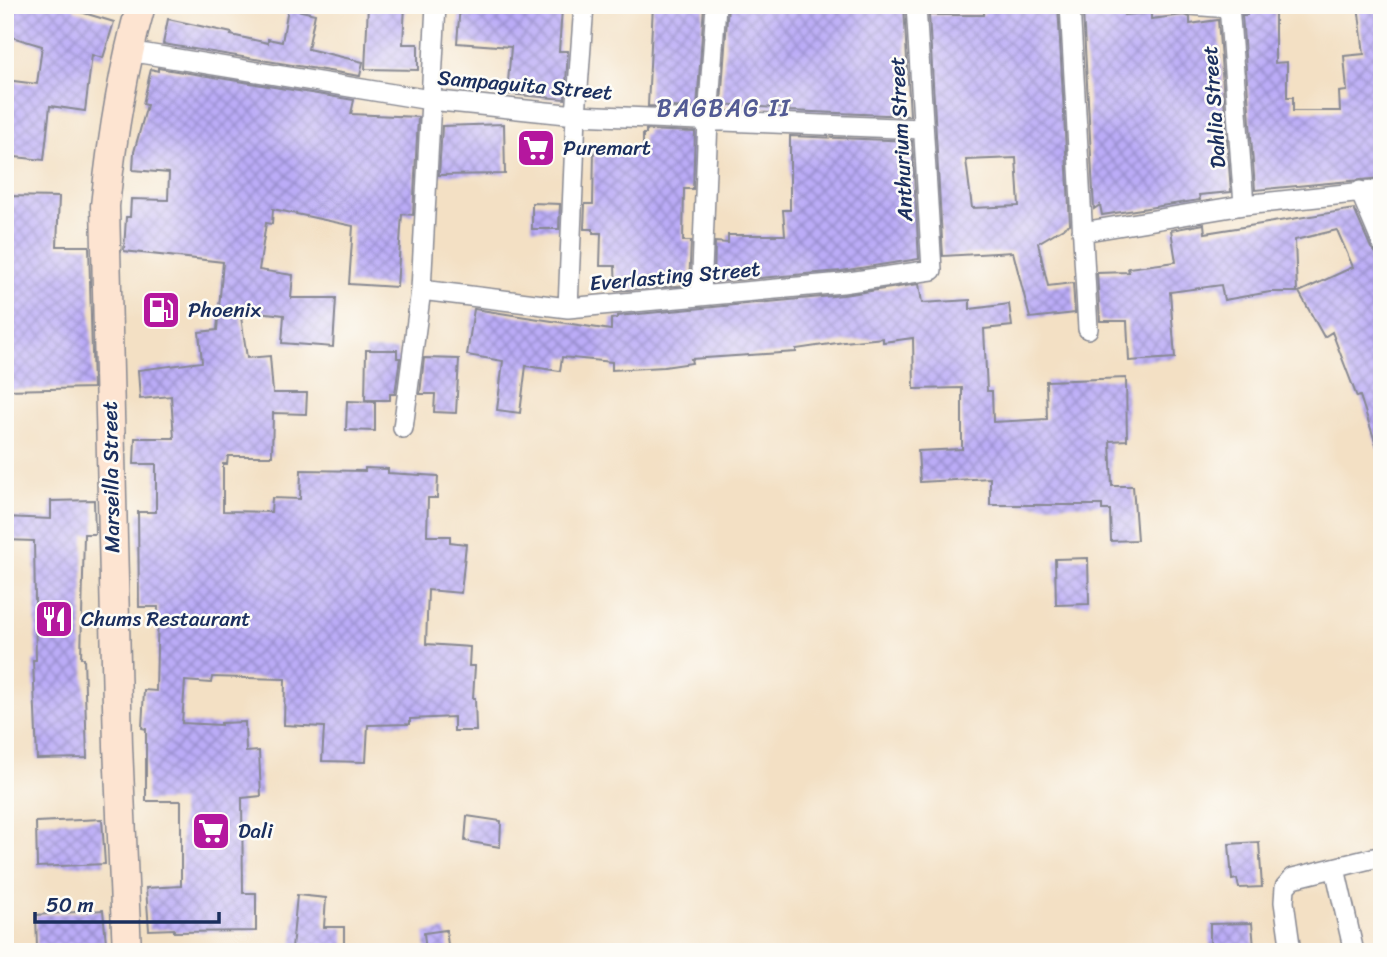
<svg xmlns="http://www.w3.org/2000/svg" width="1387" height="957" font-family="Sriracha,sans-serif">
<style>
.building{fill:url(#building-cross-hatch);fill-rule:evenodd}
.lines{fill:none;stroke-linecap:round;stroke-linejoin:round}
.minor-casing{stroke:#878891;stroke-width:22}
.secondary-casing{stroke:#878891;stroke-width:31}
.minor{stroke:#fff;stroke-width:19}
.secondary{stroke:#fde4d1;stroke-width:28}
.labels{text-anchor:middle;stroke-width:5;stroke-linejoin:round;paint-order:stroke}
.street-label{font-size:21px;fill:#1b2f5e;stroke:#fdfcf7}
.poi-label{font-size:21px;fill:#1b2f5e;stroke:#fdfcf7;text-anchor:start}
.quarter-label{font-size:24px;letter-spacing:2px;fill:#535b94;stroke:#fdfcf7}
</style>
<defs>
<pattern id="building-cross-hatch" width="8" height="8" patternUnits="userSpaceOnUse" patternTransform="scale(1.75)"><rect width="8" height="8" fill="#bbacf7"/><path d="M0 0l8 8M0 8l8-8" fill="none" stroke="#978ccb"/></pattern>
</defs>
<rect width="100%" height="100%" fill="#fdfcf7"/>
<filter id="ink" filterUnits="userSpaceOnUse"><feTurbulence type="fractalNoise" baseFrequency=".0143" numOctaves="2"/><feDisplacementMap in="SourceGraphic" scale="14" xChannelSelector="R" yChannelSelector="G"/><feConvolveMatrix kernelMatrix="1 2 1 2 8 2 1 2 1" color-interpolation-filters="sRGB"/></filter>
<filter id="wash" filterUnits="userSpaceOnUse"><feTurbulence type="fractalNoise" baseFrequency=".00686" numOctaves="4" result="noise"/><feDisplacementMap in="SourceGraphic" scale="28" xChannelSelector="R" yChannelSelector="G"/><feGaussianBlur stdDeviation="1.57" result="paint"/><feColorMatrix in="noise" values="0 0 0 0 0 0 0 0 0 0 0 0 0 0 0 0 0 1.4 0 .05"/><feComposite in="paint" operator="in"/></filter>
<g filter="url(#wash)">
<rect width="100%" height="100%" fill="#f3e0c4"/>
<g id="blocks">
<path class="building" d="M5 5H75L74 10 114 22 103 58 92 55 85 111 50 106 44 160 5 156V80L37 84 42 46 5 35Z
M368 5H405L403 44H418V70L365 69Z
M460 5 562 9 559 51H568L565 99 507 94 511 47 457 43Z
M653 5H704L697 108 648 106Z
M728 5H904L910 116 789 111V109L721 104Z
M1028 5H1058L1070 224 1038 243 1048 286 1073 283 1075 313 1030 318 1013 252 943 256 929 15H984V9ZM1016 158 1019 206 972 208 966 160Z
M1247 5H1275V63L1287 62V97H1293V111H1340L1339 92 1347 91 1344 56 1364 54 1358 5H1382V178L1255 190 1242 15H1247Z
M288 8 315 14 308 49 363 62 360 76 163 44 168 19 232 33 231 35 268 43V39L282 42Z
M1123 9 1124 15 1151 13V19L1183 15 1190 17V24L1218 20 1231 192 1199 195 1200 200 1102 215 1100 205 1094 209 1083 12Z
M158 68 354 100 351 114 418 117 413 215 402 214 397 287 349 284 353 226 273 209 272 224 266 223 259 270 293 275 291 298H336L333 347 282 343 284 315 240 310 247 358 270 356 273 393H307L306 414 273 413 272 456H228L227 464H223V511L271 512 272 498 300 499 301 470 365 471V468L388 469V473L438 476 437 498H428L427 536H450V542L466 544 461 593 428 590 426 644 470 647 469 666H475L473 698H475L476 731H454V717L410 719V724L368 725 366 762 322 761 324 727 284 725 285 679 212 677 211 683 185 681 182 723 221 725V723L245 722 246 752 259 751 261 796 242 798 243 893H256V931L174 932V929L149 930 146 888 181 886V801H146V729L142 728 144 690 156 691 158 607H139L138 512H156V464H134L135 438H174L171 396 140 399 138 370 202 362 199 332 217 330 223 262 124 251 126 217H130L131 199 168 200 169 173 133 170 134 152 147 105 143 104 151 69 158 71Z
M504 124 505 174 439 175 442 126Z
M646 130 695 132 693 189H684L683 241H691L689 285 616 291 615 266H600L601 233H593V229H584L585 204H593L594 149H643V134H646Z
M790 136 912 141 919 259 841 271 714 282 715 242 728 243V235H785L783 210H790Z
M5 196 59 197 57 246H89L93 388 5 390Z
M532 203 560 204 559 229H532Z
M1354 209 1371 248 1377 254 1382 267V449L1378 450 1360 396 1357 397 1332 332 1324 337 1299 292 1353 267 1337 230 1295 240 1297 292H1270L1224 300 1221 285 1170 292 1175 358 1129 361 1127 321H1100L1097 273 1129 272 1128 268 1176 262 1171 230 1204 224 1205 233Z
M919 284 922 303 970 300V309L1009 304 1012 326 984 329 987 391H992L993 422 1047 419 1046 381 1126 378 1127 440 1110 441 1112 486H1133L1137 540 1111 541 1110 510H1102V505H990V478L920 482 918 451 962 449V388L914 389 913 338 883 342V338L844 342 796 349V352L691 359 692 363 664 367 612 370V362L562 357 560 371 526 366 520 413 497 410 503 361 467 355 474 309 611 330V319L617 318V316L843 295Z
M366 350H397V358H400L395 394H390V400H365Z
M424 358 459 359 456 413 434 412 435 394H420Z
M347 401 375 402V431L346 430Z
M94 500 95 534H84L81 658H84L87 758 37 759 33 660H36L34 541 5 540V517L51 519V501Z
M1088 558 1089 604 1056 605 1055 559Z
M467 816 501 821 500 847 465 841Z
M102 819 105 864 37 867 36 822Z
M1259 842 1262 887 1239 888 1237 879 1232 880 1229 844Z
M297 895 326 898 324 927H344V949H292Z
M103 910 106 943 37 948 36 915Z
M1252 923 1254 948 1210 952V924Z
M446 930 449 952H426L424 933Z"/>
</g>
</g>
<g filter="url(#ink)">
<use href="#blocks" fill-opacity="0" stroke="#878891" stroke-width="2"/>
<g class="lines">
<defs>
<path id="minor" d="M1070 5 1088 329
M1190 5 1229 8
M1229 5 1244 205
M128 51 430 100 576 115 922 129
M1360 191 1382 243
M1082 232 1244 205 1382 190
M421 290 568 308 842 283 932 270 916 5
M701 296 708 120 716 5
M568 308 576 115 584 5
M403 428 421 290 436 5
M1335 868 1354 952
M1291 952 1284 902 1285 887 1293 878 1382 856"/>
<path id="secondary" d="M127 952 118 746 105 206C112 138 122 72 141 5"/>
</defs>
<use href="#minor" class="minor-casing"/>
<use href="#secondary" class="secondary-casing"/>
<use href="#minor" class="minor"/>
<use href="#secondary" class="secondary"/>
</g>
</g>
<defs>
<symbol id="supermarket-square" viewBox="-11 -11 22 22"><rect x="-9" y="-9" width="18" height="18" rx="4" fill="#b5179e" stroke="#fdfcf7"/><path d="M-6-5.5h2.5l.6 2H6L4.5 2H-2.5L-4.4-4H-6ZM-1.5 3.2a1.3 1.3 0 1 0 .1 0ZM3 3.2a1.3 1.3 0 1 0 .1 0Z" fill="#fff"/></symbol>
<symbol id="fuel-square" viewBox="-11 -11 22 22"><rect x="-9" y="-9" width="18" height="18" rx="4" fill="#b5179e" stroke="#fdfcf7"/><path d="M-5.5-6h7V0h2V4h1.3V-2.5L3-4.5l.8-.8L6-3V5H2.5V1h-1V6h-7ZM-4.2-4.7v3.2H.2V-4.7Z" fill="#fff"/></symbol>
<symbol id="restaurant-square" viewBox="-11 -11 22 22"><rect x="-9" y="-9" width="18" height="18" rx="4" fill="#b5179e" stroke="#fdfcf7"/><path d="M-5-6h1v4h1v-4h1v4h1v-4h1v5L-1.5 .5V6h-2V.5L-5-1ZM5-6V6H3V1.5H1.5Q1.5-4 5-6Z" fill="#fff"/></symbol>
</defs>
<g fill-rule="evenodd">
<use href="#supermarket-square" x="514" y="126" width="44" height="44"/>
<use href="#fuel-square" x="139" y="288" width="44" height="44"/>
<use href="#restaurant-square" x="32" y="597" width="44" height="44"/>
<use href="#supermarket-square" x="189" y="809" width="44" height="44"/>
</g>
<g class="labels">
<g class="street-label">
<text transform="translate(525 85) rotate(5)" y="7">Sampaguita Street</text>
<text transform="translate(1214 107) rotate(-94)" y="7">Dahlia Street</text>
<text transform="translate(901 139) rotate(-93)" y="7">Anthurium Street</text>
<text transform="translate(675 276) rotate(-5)" y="7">Everlasting Street</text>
<text transform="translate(111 477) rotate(-91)" y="7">Marseilla Street</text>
</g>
<g class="poi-label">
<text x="563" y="155">Puremart</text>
<text x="188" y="317">Phoenix</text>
<text x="81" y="626">Chums Restaurant</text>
<text x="238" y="838">Dali</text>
</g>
<g class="quarter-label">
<text x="724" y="116">BAGBAG II</text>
</g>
</g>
<rect width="1387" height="957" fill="none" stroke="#fdfcf7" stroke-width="28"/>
<path d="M35 912v10h184v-10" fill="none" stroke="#1b2f5e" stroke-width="3.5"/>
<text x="46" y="912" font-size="21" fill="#1b2f5e" stroke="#fdfcf7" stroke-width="5" paint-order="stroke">50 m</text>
</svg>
